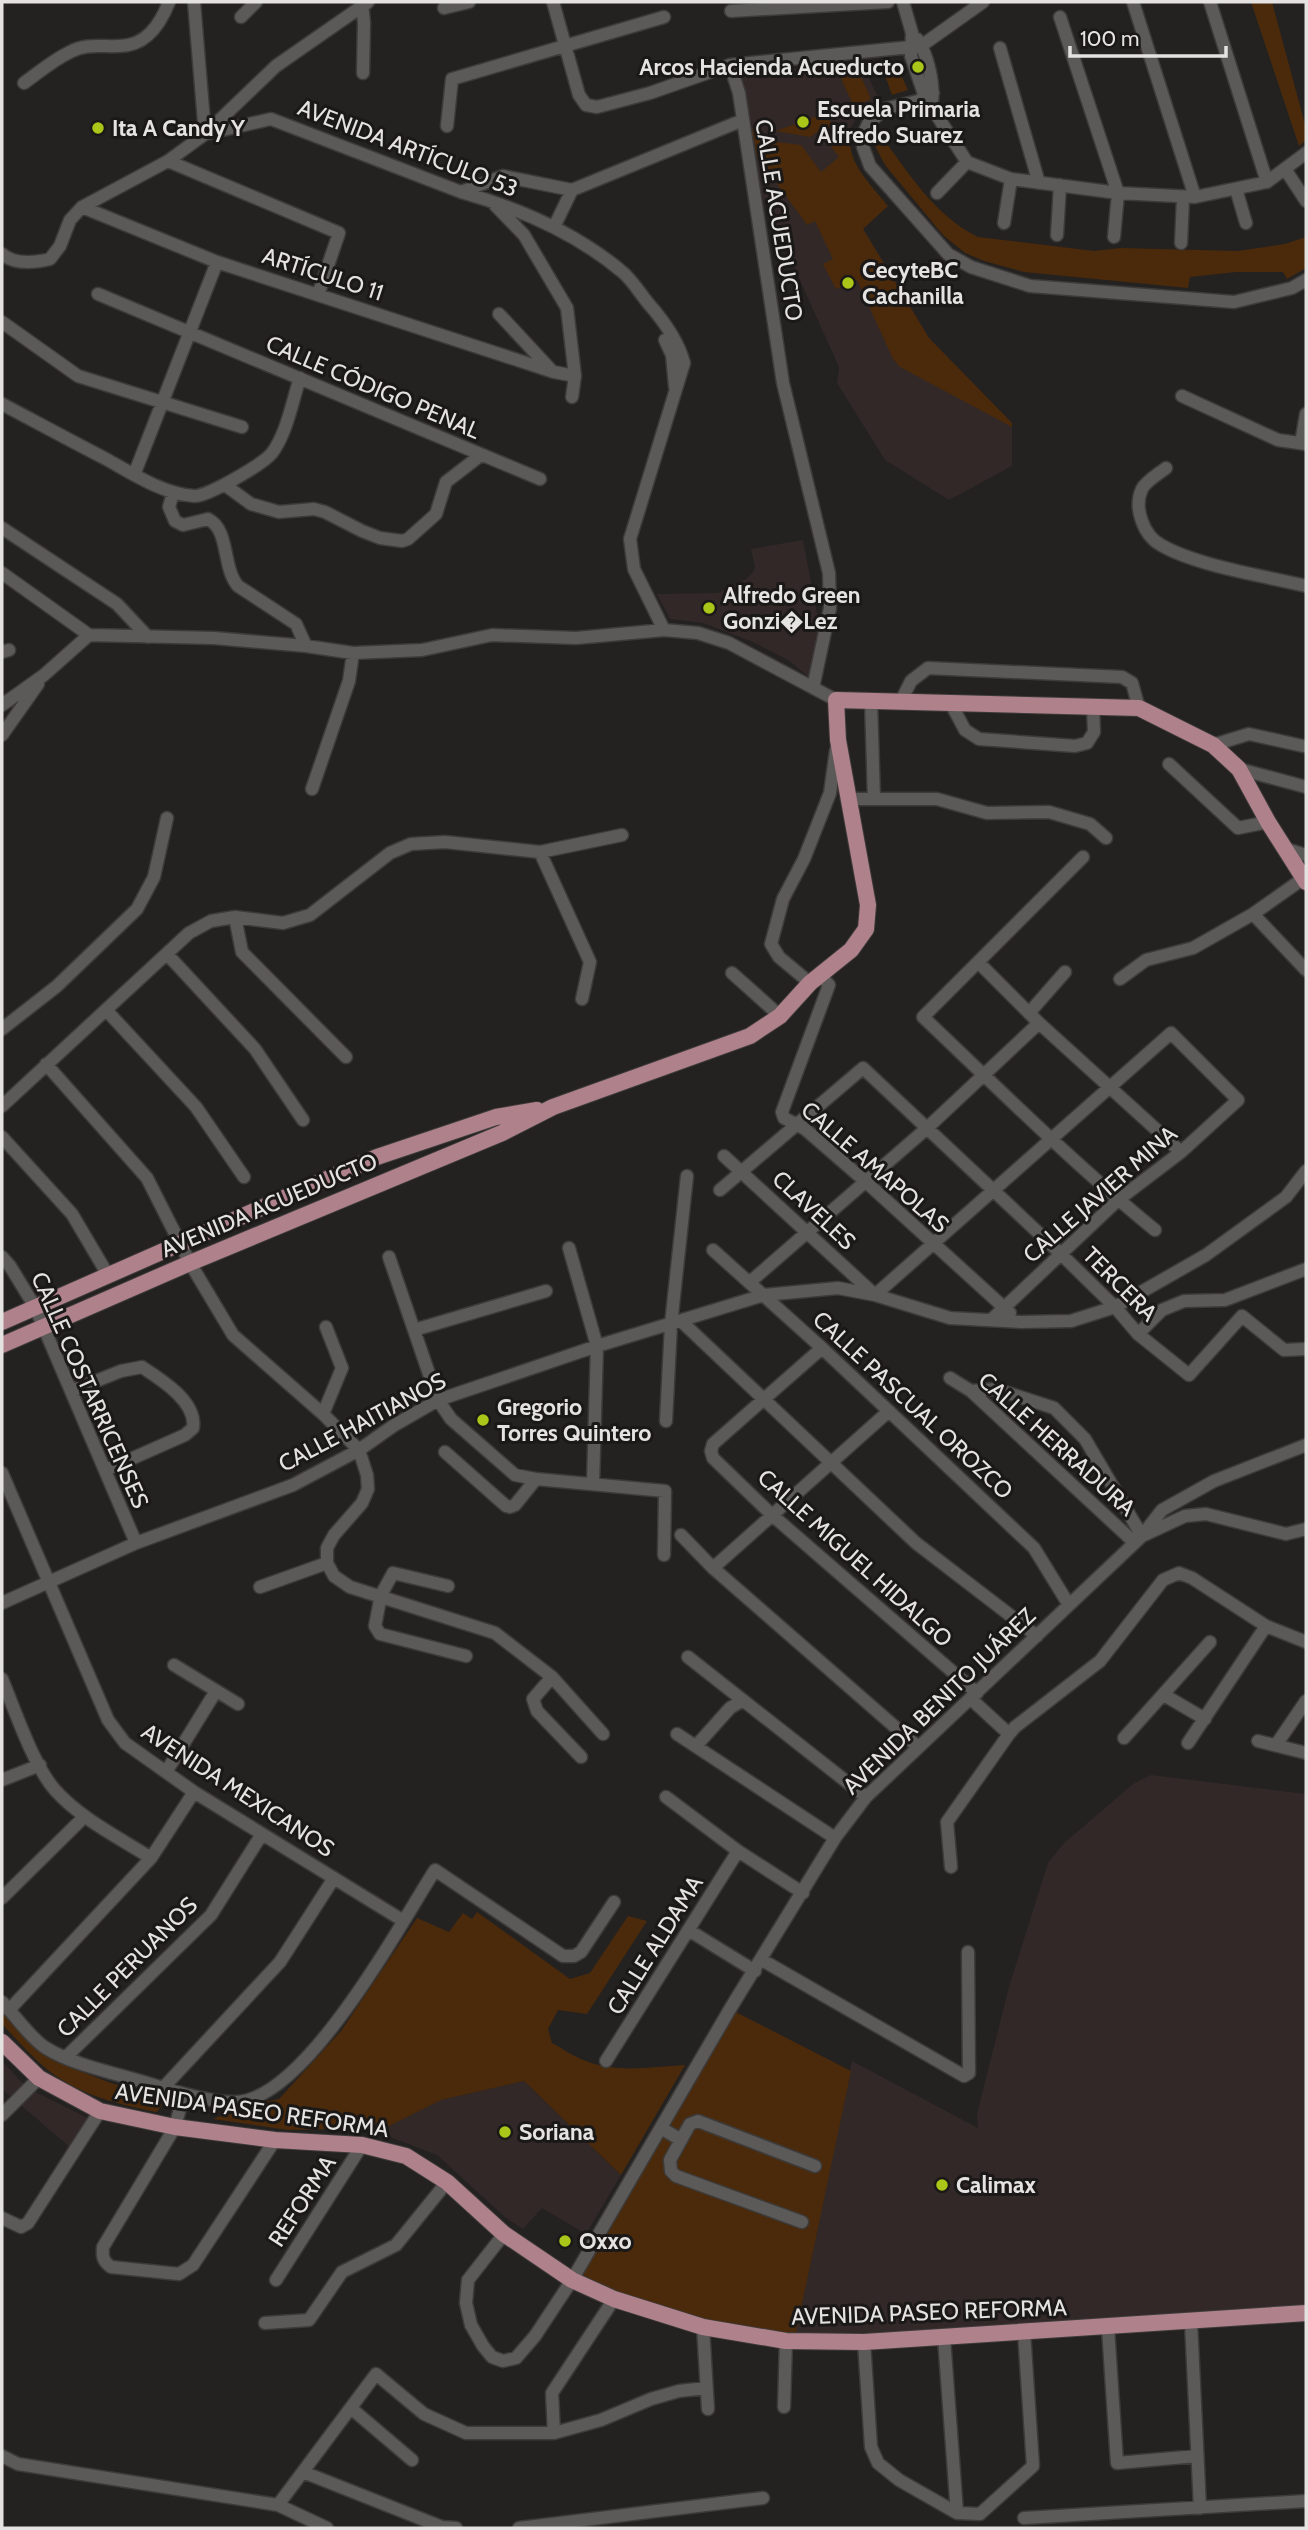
<svg xmlns="http://www.w3.org/2000/svg" width="1308" height="2530" font-family="Cabin,sans-serif">
<style>
.built{fill:#322828}
.green{fill:#4a2a0a}
.lines{fill:none;stroke-linecap:round;stroke-linejoin:round}
.minor-casing{stroke:#3d3b3a;stroke-width:15}
.major-casing{stroke:#3d3b3a;stroke-width:18}
.minor{stroke:#5c5959;stroke-width:12}
.major{stroke:#af818b;stroke-width:16}
.poi-dot{fill:#aac719;stroke:#1b1818;stroke-width:2.5}
.labels{text-anchor:middle;stroke-width:6;stroke-linejoin:round;paint-order:stroke}
.poi-label{font-size:23px;font-weight:bold;fill:#e5e3e2;stroke:#1b1818;text-anchor:start}
.street-label{font-size:23px;fill:#e5e3e2;stroke:#1b1818}
</style>
<rect width="100%" height="100%" fill="#242121"/>
<path class="built" d="M862 64 879 99 857 117 851 127 850 148 863 228 929 338 1012 423V466L949 500 885 460 837 383 839 367 751 172 743 120 753 128 736 74Z
M803 540 820 629 810 678 788 660 753 642 703 623 670 619 657 594 718 593 746 579 753 572 755 567 751 549Z
M1151 1775 1306 1794V2310L994 2331 795 2336 852 2061 978 2128 977 2114 1009 1987 1048 1863 1064 1843 1133 1784Z
M2 2061 27 2088 94 2121 73 2150 2 2089Z
M524 2081 621 2175 586 2234 542 2208 523 2229 506 2218 437 2155 377 2132 440 2100Z"/>
<path class="green" d="M1251 2H1272L1306 128V140L1299 146Z
M892 63 897 66 908 90 892 95 881 64Z
M857 68 871 99 854 107 840 76Z
M817 116 819 119 828 118 840 134 842 137 836 141 840 147 850 140C849 165 874 188 888 206L863 229 929 338 1012 423V427L900 367 893 359 857 280 836 289 823 264 833 259 815 221 807 225 757 156 752 129 776 142 801 145 821 172 839 157 819 131 810 137 776 131Z
M877 130C906 169 933 215 978 237L1094 251 1120 248 1238 251 1285 244 1306 237V268L1287 279 1283 272H1236L1190 277 1188 288 1024 272 984 261 965 253 943 235 885 165 874 144Z
M477 1912 570 1979 590 1973 628 1916 647 1921 587 2014 558 2010 548 2029 552 2043C562 2048 571 2055 581 2059 613 2074 651 2067 685 2065L621 2175 524 2081 441 2100 377 2132 340 2129 288 2130 213 2119 246 2106 279 2099 341 2031 417 1918 449 1932 463 1913 472 1919Z
M730 2009 851 2071 794 2342 703 2327 572 2280Z
M2 2011 56 2062 111 2083 166 2099 157 2112C120 2105 80 2095 49 2071 32 2057 17 2040 2 2024Z"/>
<g class="lines">
<defs>
<path id="minor" d="M194 2 205 134
M362 2 364 23 363 73
M553 2 579 95 586 105 597 107 650 93 730 65 921 46 983 2
M903 2 912 33 911 56 925 97 967 162 1011 179 1118 193 1195 197 1267 182 1306 153
M1133 2 1195 197
M1210 2 1267 182
M444 8 469 2
M731 11 888 2
M241 17 256 2
M1060 17 1118 193 1114 237
M917 39C928 55 934 82 932 102
M1000 48 1039 183
M730 65 739 93 783 383 829 573 830 608 813 688
M24 83C38 73 53 60 70 52 86 43 101 47 119 46 146 46 160 25 169 2
M933 93 918 101 884 109 868 124 863 135V147L870 166 948 254 971 267 1030 286 1234 302 1292 288 1306 280
M447 126 452 79 664 17
M205 134 271 119 461 192C518 208 574 232 620 270 631 278 639 292 648 303 663 320 678 340 684 363L630 539 634 569 664 630
M168 161 339 233 318 295
M1285 169 1306 201
M1236 189 1246 223
M461 192 503 176 572 190
M937 193 967 162
M495 205 524 235 567 308 575 376 572 397
M82 207 217 262 554 372 575 376
M1004 223 1011 179
M554 227 572 190 743 120
M1057 235 1060 185
M1181 243 1183 198
M2 254C15 265 34 263 50 259L60 246 70 220 82 207 168 161 205 134 276 66 368 2
M98 294 540 479
M499 314 553 372
M2 322 78 376 242 427
M665 340 672 355 675 387
M1182 396 1278 440 1306 444
M2 404C36 422 71 441 106 459 133 474 163 494 194 496 207 497 263 464 272 453 287 433 292 402 300 378
M1301 443 1306 414
M1166 468C1160 473 1146 481 1142 489 1133 508 1144 536 1161 545 1197 566 1265 576 1306 586
M134 475 217 262
M225 485 251 504 279 512 314 509 325 512 362 531 380 538 402 541 408 539 436 514 446 482 481 455
M173 493 169 507 175 521 183 525 208 519C230 530 222 568 238 586L296 624 306 646
M2 528 117 604 148 637
M2 573 89 635
M89 635 214 638 306 646 353 653 422 650 492 635 576 638 664 630 698 633 729 643 836 700
M2 652 9 650
M871 701 874 799
M901 701 911 681 928 668 1122 677 1132 683 1139 708
M950 702 965 730 979 739 1075 746 1087 743 1094 732 1093 707
M2 705 44 675 89 635
M2 735 38 684
M1213 745 1249 734 1303 746
M1169 764 1238 828 1268 822
M1239 769 1306 787
M312 789 349 681 353 653
M847 799H937L987 813 1049 812 1090 824 1106 838
M1286 849 1306 855
M540 852 590 962 582 999
M1083 857 923 1017C999 1089 1074 1164 1155 1230
M1253 914 1306 970
M235 917 242 952 346 1057
M167 954 255 1049 303 1120
M978 962 1039 1023 1181 1152
M732 973 780 1016
M821 976 829 985 782 1112 784 1118 805 1129 865 1181 1010 1313
M1120 979 1146 960 1193 948 1253 914 1304 878
M810 983 779 957 771 944 783 899 804 859 830 793 836 750
M107 1011 196 1107 244 1177
M1029 1013 1065 972
M2 1029 57 986 137 909 154 877 167 818
M46 1064 147 1178 190 1263 233 1335 323 1414 359 1450 367 1475 368 1489 362 1503 334 1535 327 1548V1563L334 1576 350 1587 495 1633 552 1677 603 1734
M2 1106 189 933 211 921 235 917 283 923 310 915 390 853 411 844 445 842 540 852 622 835
M2 1137 72 1214 108 1275
M724 1156 875 1295
M720 1190 863 1068 1061 1254 1115 1307 1138 1334 1189 1375 1242 1316 1284 1350 1306 1349
M569 1248 597 1346 593 1484
M713 1250 822 1348 1034 1548 1069 1605
M2 1257 10 1266 35 1307 136 1543
M389 1257 438 1400 451 1419 515 1475 536 1479 665 1491 664 1555
M750 1282 926 1129 1039 1023
M875 1295 1171 1033 1238 1100 1181 1152 1118 1200 991 1320
M681 1321 916 1543 1037 1636
M414 1330 546 1291
M1138 1334 1162 1310 1184 1301 1225 1300 1306 1269
M822 1348 713 1444 711 1451 713 1458 772 1515 977 1693
M950 1378 971 1391 1135 1543
M71 1391 121 1371 142 1367C162 1380 197 1402 193 1428L185 1435 106 1470
M971 1391 996 1389 1054 1408 1085 1439 1142 1536
M323 1414 342 1368 326 1327
M666 1421 671 1324 687 1176
M445 1452 506 1506 510 1507 515 1505 536 1479
M2 1473 108 1720 125 1743 194 1792 402 1920
M1144 1533 1162 1510 1214 1481 1306 1445
M681 1535 713 1568 918 1747
M713 1568 889 1411
M448 1586 393 1573 381 1595 375 1626 380 1634 466 1656
M260 1587 327 1563
M2 1603 136 1543 293 1485 359 1450 393 1426 438 1400 597 1346 764 1295 838 1288 875 1295 950 1318 1021 1322 1071 1321 1115 1307 1206 1255 1286 1197 1306 1171
M688 1657 866 1797
M174 1665 238 1704
M552 1677 533 1699 537 1711 581 1757
M2 1679C15 1710 33 1765 55 1790 81 1819 118 1837 151 1858
M1164 1695 1205 1719
M971 1699 1009 1734
M677 1734 835 1838
M1124 1738 1210 1642
M1258 1741 1306 1753
M1188 1743 1266 1626
M1276 1745 1306 1701
M696 1746 730 1708 743 1700
M166 1772 216 1691
M2 1780 40 1765
M666 1797 738 1851 803 1893
M951 1867 947 1822 1009 1734 1015 1727 1100 1661 1163 1580 1179 1573 1192 1578 1266 1626 1306 1642
M2 1898 84 1817
M690 1931 755 1971
M762 1960 964 2076 969 2073 968 1952
M2 2002C15 2015 31 2039 46 2048 73 2065 115 2073 147 2083 169 2090 213 2103 235 2102 305 2101 399 1926 435 1870L563 1956H574L581 1952 614 1902
M9 2010 151 1858 194 1792
M66 2057 211 1915 262 1834
M606 2061 738 1851
M163 2088 280 1962 334 1878
M184 2094 175 2127 103 2247C102 2257 103 2261 111 2267L179 2274 193 2265 275 2140
M2 2115 39 2078
M661 2128 681 2140 690 2124 698 2121 815 2166
M681 2140 670 2160 671 2171 676 2176 802 2222
M2 2218 21 2227 28 2223 100 2111
M504 2234 468 2280 466 2303 471 2325 483 2346 492 2357 503 2361 516 2358 535 2336 572 2280 730 2009 835 1838 866 1797 1142 1536 1185 1516 1206 1514 1286 1534 1306 1529
M276 2280 362 2145
M1191 2322 1200 2508
M265 2323 309 2320 342 2272 396 2245 447 2182
M703 2327 708 2409
M1108 2328 1117 2463 1197 2456
M944 2338 957 2513
M864 2342 871 2447 878 2463 899 2480 957 2513 980 2514 1033 2466 1024 2332
M784 2407 786 2341
M352 2409 412 2460
M554 2433 552 2393 614 2299
M2 2456 18 2464 278 2505 327 2528
M303 2472 442 2527 456 2528
M278 2505 376 2374 424 2414 466 2433H554L601 2420 651 2399 679 2391 706 2388
M1024 2518 1306 2501
M519 2528 763 2498"/>
<path id="major" d="M2 1322 377 1157 496 1117 537 1110
M2 1345 190 1263 502 1133 553 1107 750 1036 780 1016 810 983 851 950 866 929 868 905 838 740 836 700 1139 708 1213 745 1239 769 1268 822 1306 882
M2 2042 39 2078 100 2111 175 2127 275 2140 362 2145 406 2156 447 2182 504 2234 572 2280 614 2299 703 2327 786 2341 864 2342 1306 2313"/>
</defs>
<use href="#minor" class="minor-casing"/>
<use href="#major" class="major-casing"/>
<use href="#minor" class="minor"/>
<use href="#major" class="major"/>
</g>
<g class="poi-dot">
<circle cx="918" cy="67" r="7"/>
<circle cx="803" cy="122" r="7"/>
<circle cx="98" cy="128" r="7"/>
<circle cx="848" cy="283" r="7"/>
<circle cx="709" cy="608" r="7"/>
<circle cx="483" cy="1420" r="7"/>
<circle cx="505" cy="2132" r="7"/>
<circle cx="942" cy="2185" r="7"/>
<circle cx="565" cy="2241" r="7"/>
</g>
<g class="labels">
<g class="poi-label">
<text x="904" y="75" text-anchor="end">Arcos Hacienda Acueducto</text>
<text x="817" y="117">Escuela Primaria<tspan x="817" dy="26">Alfredo Suarez</tspan></text>
<text x="112" y="136">Ita A Candy Y</text>
<text x="862" y="278">CecyteBC<tspan x="862" dy="26">Cachanilla</tspan></text>
<text x="723" y="603">Alfredo Green<tspan x="723" dy="26">Gonzi�Lez</tspan></text>
<text x="497" y="1415">Gregorio<tspan x="497" dy="26">Torres Quintero</tspan></text>
<text x="519" y="2140">Soriana</text>
<text x="956" y="2193">Calimax</text>
<text x="579" y="2249">Oxxo</text>
</g>
<g class="street-label">
<text transform="translate(408 148) rotate(21)" y="8">AVENIDA ARTÍCULO 53</text>
<text transform="translate(779 220) rotate(81)" y="8">CALLE ACUEDUCTO</text>
<text transform="translate(323 274) rotate(18)" y="8">ARTÍCULO 11</text>
<text transform="translate(373 387) rotate(23)" y="8">CALLE CÓDIGO PENAL</text>
<text transform="translate(875 1167) rotate(41)" y="8">CALLE AMAPOLAS</text>
<text transform="translate(1100 1194) rotate(-41)" y="8">CALLE JAVIER MINA</text>
<text transform="translate(269 1205) rotate(-23)" y="8">AVENIDA ACUEDUCTO</text>
<text transform="translate(814 1210) rotate(43)" y="8">CLAVELES</text>
<text transform="translate(1120 1284) rotate(45)" y="8">TERCERA</text>
<text transform="translate(90 1390) rotate(66)" y="8">CALLE COSTARRICENSES</text>
<text transform="translate(913 1405) rotate(43)" y="8">CALLE PASCUAL OROZCO</text>
<text transform="translate(362 1422) rotate(-28)" y="8">CALLE HAITIANOS</text>
<text transform="translate(1057 1444) rotate(42)" y="8">CALLE HERRADURA</text>
<text transform="translate(855 1558) rotate(42)" y="8">CALLE MIGUEL HIDALGO</text>
<text transform="translate(939 1701) rotate(-44)" y="8">AVENIDA BENITO JUÁREZ</text>
<text transform="translate(238 1790) rotate(33)" y="8">AVENIDA MEXICANOS</text>
<text transform="translate(655 1945) rotate(-58)" y="8">CALLE ALDAMA</text>
<text transform="translate(127 1967) rotate(-45)" y="8">CALLE PERUANOS</text>
<text transform="translate(252 2110) rotate(8)" y="8">AVENIDA PASEO REFORMA</text>
<text transform="translate(302 2201) rotate(-57)" y="8">REFORMA</text>
<text transform="translate(929 2312) rotate(-2)" y="8">AVENIDA PASEO REFORMA</text>
</g>
</g>
<rect width="1308" height="2530" fill="none" stroke="#e5e3e2" stroke-width="7"/>
<path d="M1070 46v10h156v-10" fill="none" stroke="#e5e3e2" stroke-width="3.5"/>
<text x="1080" y="46" font-size="21" fill="#e5e3e2" stroke="#1b1818" stroke-width="5" paint-order="stroke">100 m</text>
</svg>
